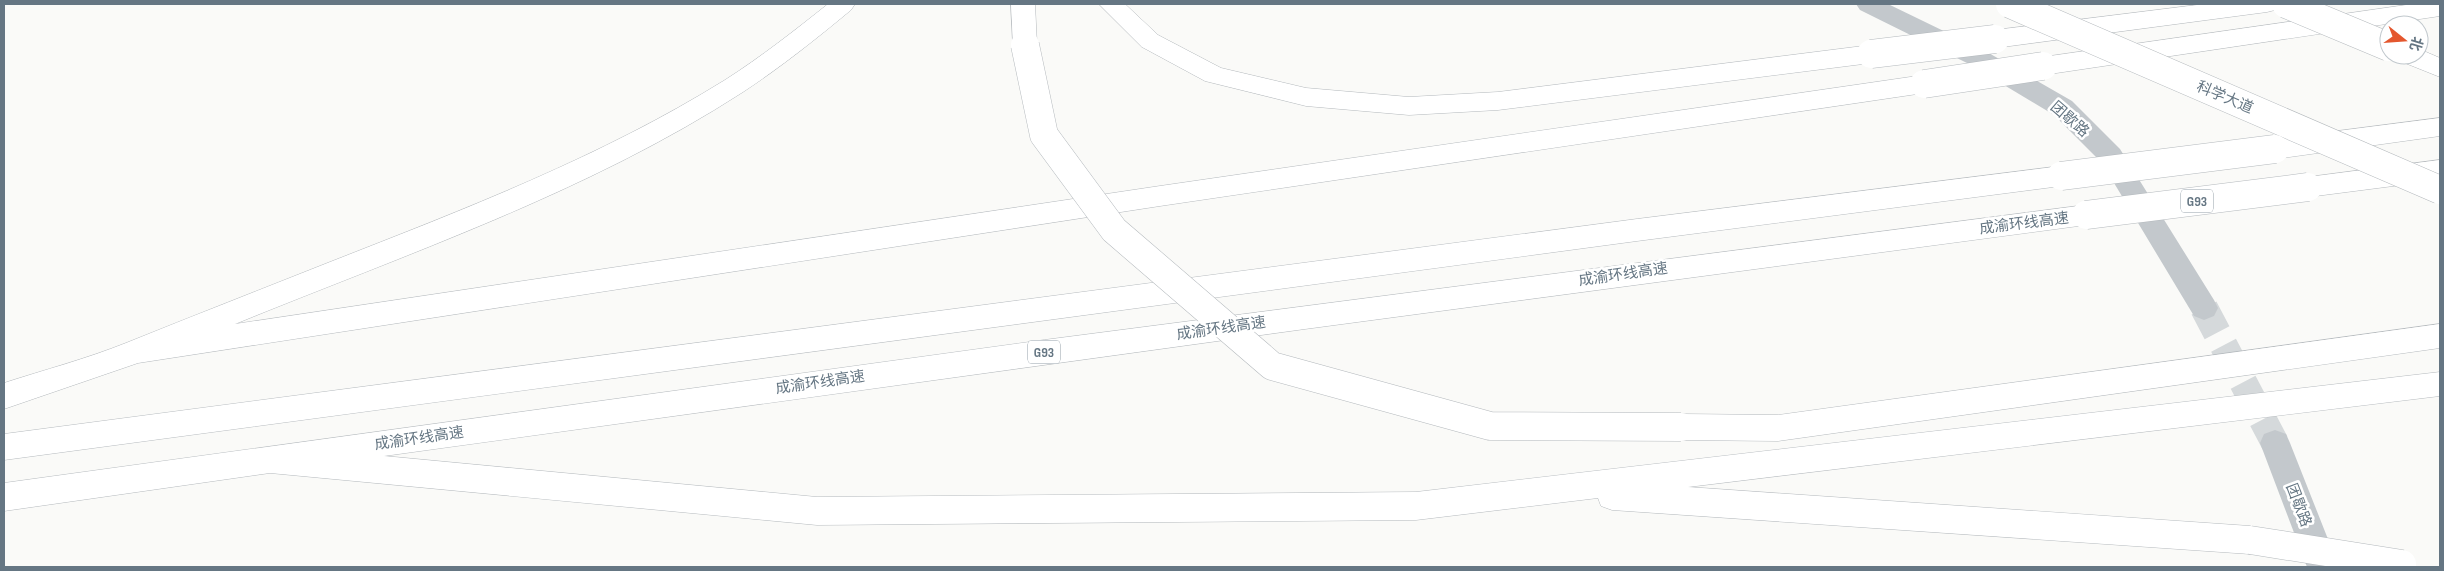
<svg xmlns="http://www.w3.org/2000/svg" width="2444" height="571" font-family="'Sofia Sans Condensed','Noto Sans SC',sans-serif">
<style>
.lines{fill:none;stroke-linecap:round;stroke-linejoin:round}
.tertiary-tunnel{stroke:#d5d9db;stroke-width:28;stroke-dasharray:28 14;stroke-linecap:butt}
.trunk-casing{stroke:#b4b9bd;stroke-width:1}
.motorway-casing{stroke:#b4b9bd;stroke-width:1}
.tertiary{fill:#c3c8cc;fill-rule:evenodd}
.trunk{fill:#fff;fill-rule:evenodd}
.motorway{fill:#fff;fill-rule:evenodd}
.trunk-bridge-casing{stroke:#b4b9bd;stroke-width:29;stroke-linecap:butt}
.motorway-bridge-casing{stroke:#b4b9bd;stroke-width:29;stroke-linecap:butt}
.trunk-bridge{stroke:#fff;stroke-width:28}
.motorway-bridge{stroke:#fff;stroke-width:28}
.labels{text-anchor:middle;stroke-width:5;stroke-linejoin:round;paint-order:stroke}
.shield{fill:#fff;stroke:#939fa8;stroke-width:1}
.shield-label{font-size:14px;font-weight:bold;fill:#657683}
.street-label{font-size:15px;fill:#657683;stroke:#fff}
</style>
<rect width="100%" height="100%" fill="#fafaf8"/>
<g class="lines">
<path class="tertiary-tunnel" d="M2204 308 2275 443"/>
<defs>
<path id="trunk" d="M2419 49 2440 58V77L2400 61 2397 55H2419Z"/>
<path id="motorway" d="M828 4H855L851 10C816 39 781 67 743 92 587 193 406 254 235 324L1160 186 1924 75 1933 78 1936 84 1933 90 1924 93 1160 206 138 363 4 409V383C44 370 86 359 126 343 193 316 262 289 330 262 465 209 601 157 725 80 761 57 794 31 828 4Z
M1011 4H1035L1037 45 1033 51 1025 54 1017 51 1013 45Z
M1099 4H1125L1158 35 1221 68 1306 88 1409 97 1498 92 1871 45 1880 48 1883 54 1880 60 1871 63 1498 110 1409 115 1306 106 1205 81 1142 47Z
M2205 4H2279L2275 10 2267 12 1995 48 1987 45 1983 39 1987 33 1995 30Z
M2413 4H2440V16L2043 75 2034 72 2031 66 2034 60 2043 57Z
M2440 118V136L2275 159 2266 156 2262 149 2266 142 2275 139Z
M2440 160V180L2308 197 2299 194 2295 187 2299 180 2308 177Z
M2061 166 2070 169 2074 176 2070 183 2061 186 1637 241 4 460V434L1637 219Z
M2086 205 2095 208 2099 215 2095 222 2086 225 1305 329 384 456 817 497 1416 492 2440 372V396L1688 487 2250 526 2261 530 2266 540 2261 550 2250 554 1612 510 1601 506 1598 498 1416 520 817 525 270 473 4 511V483L1044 340Z
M2440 324V348L1778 441 1681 440 1671 436 1666 427 1671 418 1681 414 1778 415Z"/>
</defs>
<use href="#trunk" class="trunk-casing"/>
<use href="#motorway" class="motorway-casing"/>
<path class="tertiary" d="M1856 4H1888L1987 52 2072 101 2120 149 2214 300 2218 308 2214 316 2204 320 2194 316 2102 163 2054 115 1969 64 1860 10Z
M2275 430 2286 434 2290 443 2339 567H2307L2260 443 2264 434Z"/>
<use href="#trunk" class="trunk"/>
<use href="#motorway" class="motorway"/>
<defs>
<path id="trunk-bridge" d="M2010 4 2440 190
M2286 4 2389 47"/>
<path id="motorway-bridge" d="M1025 45 1044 135 1114 230 1272 366 1490 426 1681 427
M1871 54 1995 39
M1924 84 2043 66
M2061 176 2275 149
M2086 215 2308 187
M2250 540 2402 564"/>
</defs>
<use href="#trunk-bridge" class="trunk-bridge-casing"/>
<use href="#motorway-bridge" class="motorway-bridge-casing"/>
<use href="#trunk-bridge" class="trunk-bridge"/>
<use href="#motorway-bridge" class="motorway-bridge"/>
</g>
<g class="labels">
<g class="shield">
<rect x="2181" y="189.5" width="32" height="23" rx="4"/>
<rect x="1028" y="340.5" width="32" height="23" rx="4"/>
</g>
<g class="shield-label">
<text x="2197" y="206">G93</text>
<text x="1044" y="357">G93</text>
</g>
<g class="street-label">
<text transform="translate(2225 97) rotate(23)" y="5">科学大道</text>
<text transform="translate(2070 119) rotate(41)" y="5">团歇路</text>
<text transform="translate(2024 223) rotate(-7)" y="5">成渝环线高速</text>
<text transform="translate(1623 274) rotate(-8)" y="5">成渝环线高速</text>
<text transform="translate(1221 328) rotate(-8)" y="5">成渝环线高速</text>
<text transform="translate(820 382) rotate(-8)" y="5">成渝环线高速</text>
<text transform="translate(419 438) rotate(-8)" y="5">成渝环线高速</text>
<text transform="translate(2299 505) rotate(69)" y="5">团歇路</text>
</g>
</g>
<rect width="2444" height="571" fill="none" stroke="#657683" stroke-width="10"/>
<g transform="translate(2404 40) rotate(107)"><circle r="24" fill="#ffffff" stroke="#c1c8cd"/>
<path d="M0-4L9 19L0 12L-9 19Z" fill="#e4572e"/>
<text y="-8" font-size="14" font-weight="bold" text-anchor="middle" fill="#657683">北</text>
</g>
</svg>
